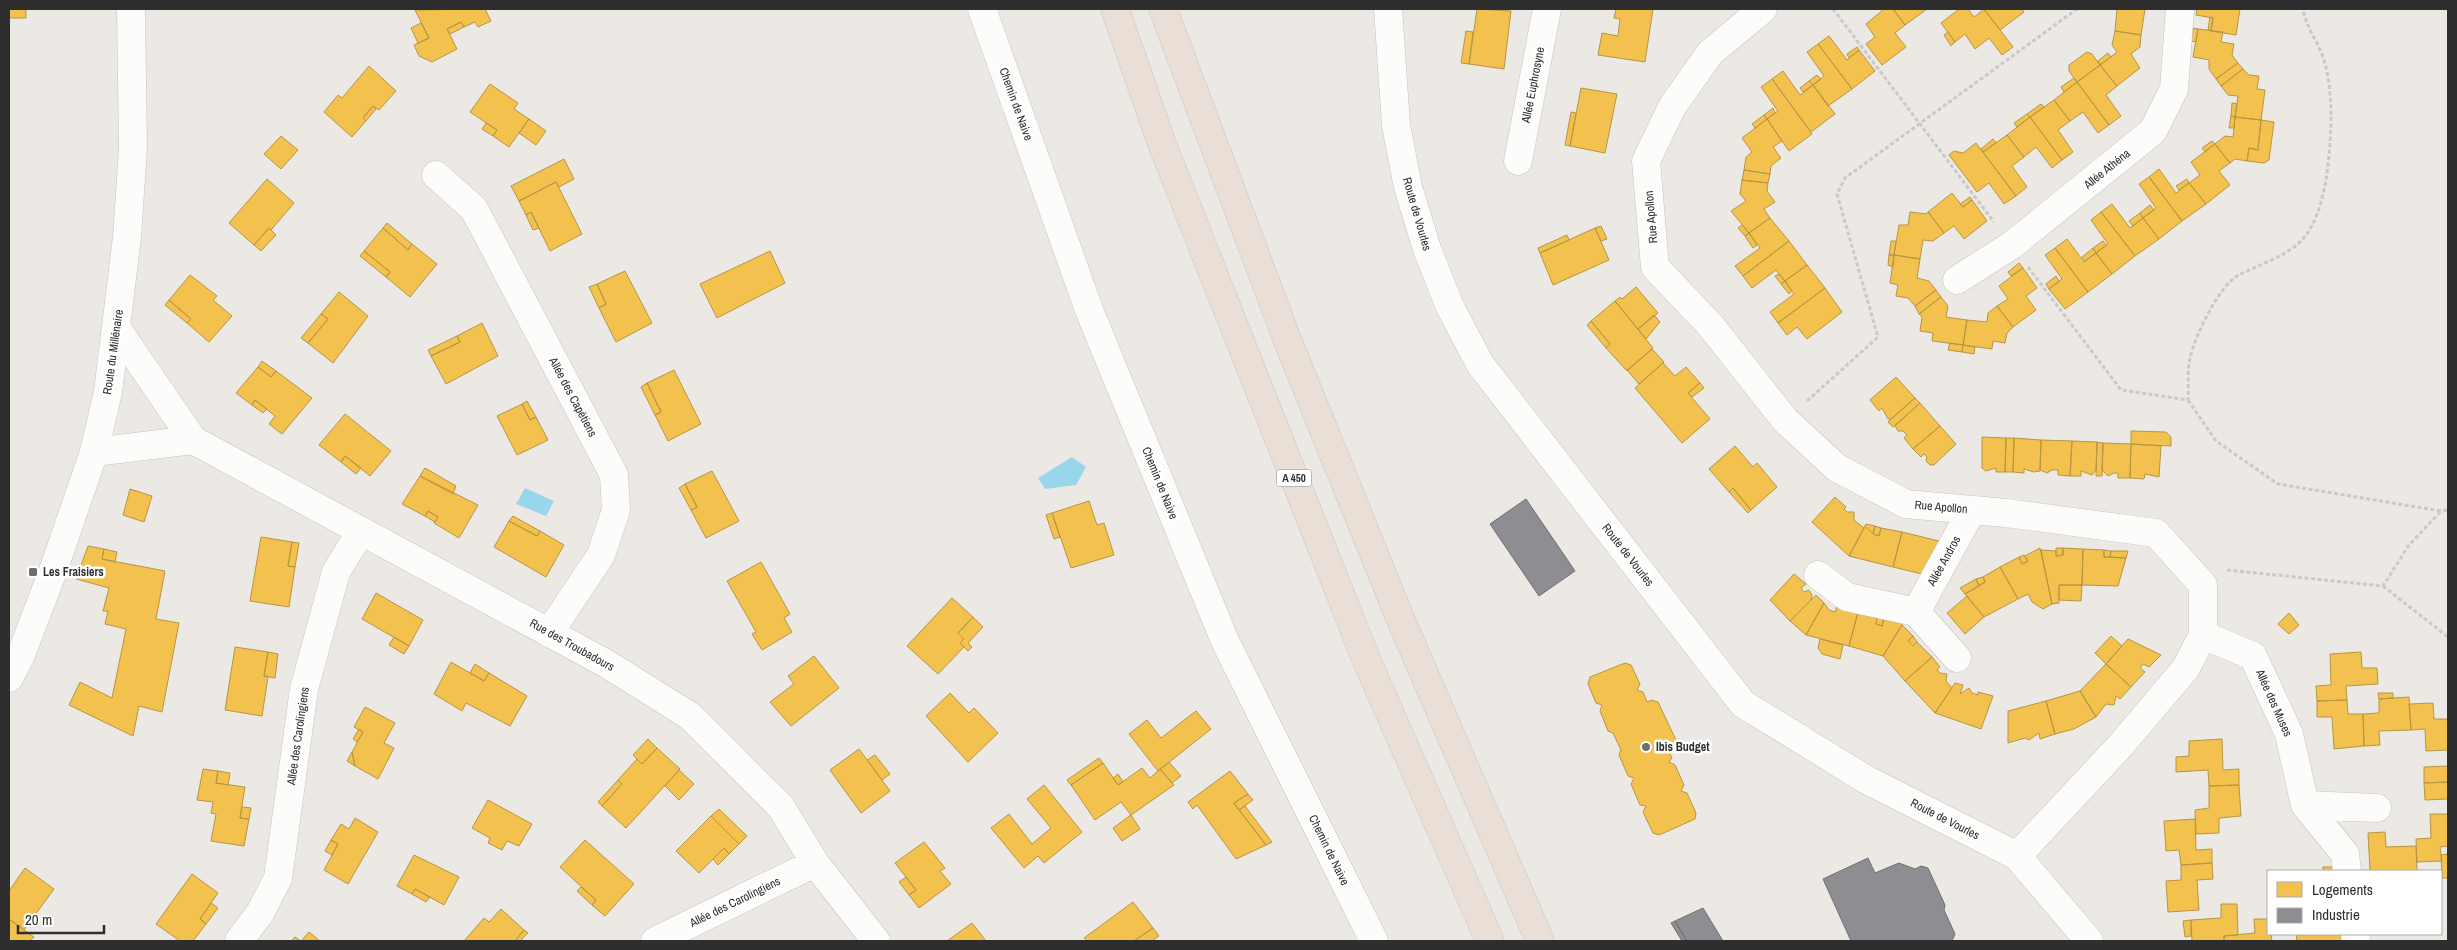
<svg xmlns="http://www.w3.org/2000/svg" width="2457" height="950" font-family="'Archivo Narrow',sans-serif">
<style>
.water{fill:#99d6ec}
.homes{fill:#f2c14e;stroke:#b79544}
.industry{fill:#8d8d92;stroke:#707074}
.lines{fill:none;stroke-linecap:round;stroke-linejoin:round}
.street-casing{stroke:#c5c4c5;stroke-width:29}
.secondary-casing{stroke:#c5c4c5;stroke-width:29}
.highway-casing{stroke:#c6c5c4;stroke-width:29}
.path{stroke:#c9c9c8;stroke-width:3;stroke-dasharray:4 2.5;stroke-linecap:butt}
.street{stroke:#fcfcfb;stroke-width:28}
.secondary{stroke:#fcfcfb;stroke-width:28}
.highway{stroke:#eadfd6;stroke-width:28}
.poi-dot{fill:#706f6e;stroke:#fff;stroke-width:2}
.labels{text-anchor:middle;stroke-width:5;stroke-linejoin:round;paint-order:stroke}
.shield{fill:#fff;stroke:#6d6d6d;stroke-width:1}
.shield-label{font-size:11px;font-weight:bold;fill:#2e2e2e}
.street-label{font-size:12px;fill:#2e2e2e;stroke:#fff}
.poi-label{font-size:12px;font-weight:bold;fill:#2e2e2e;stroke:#fff;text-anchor:start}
</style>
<rect width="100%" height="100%" fill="#ece8e4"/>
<path class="water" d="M1072 457 1086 467 1076 485 1045 489 1038 478Z
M525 488 554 501 546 516 516 504Z"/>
<path class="homes" d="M9 9H26V18H9Z
M485 9 491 21 478 27 475 22 464 27 461 22 447 29 457 49 432 62 419 56 414 45 429 38 415 10Z
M1477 9 1511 11 1504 69 1469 64Z
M1616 9H1653L1645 62 1598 55 1602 33 1618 36 1620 19 1614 18Z
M1884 9H1893L1905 25 1895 33 1906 47 1882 65 1866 44 1875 37 1866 24Z
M1893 9H1927L1905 25Z
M1959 9H1968L1974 17 1984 9 2013 47 2002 55 1989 38 1975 49 1965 34 1955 42 1941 23Z
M1984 9H2022L2024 12 2000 30Z
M2117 9H2145L2141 35 2115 31Z
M2197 9H2240L2236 35 2211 31 2213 18 2196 15Z
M2210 17 2213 18 2211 31 2208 30Z
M461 22 464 27 450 34 447 29Z
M421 23 429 38 418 43 411 28Z
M2193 28 2198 29 2196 42 2191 41Z
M2198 29 2223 32 2221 42 2234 44 2232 55 2238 63 2216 79 2209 69V60L2193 57Z
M1466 31 1473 32 1469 64 1461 63Z
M2115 31 2141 35 2140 47 2131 54 2140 68 2117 86 2100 65 2117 52 2112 45Z
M1948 32 1955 42 1951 46 1944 35Z
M1829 36 1847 60 1859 50 1875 71 1852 89 1818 44Z
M1818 44 1852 89 1828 106 1813 85 1824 76 1807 52Z
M1857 47 1859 50 1849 58 1847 54Z
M2087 52 2092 54 2100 65 2077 82 2069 71V65Z
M2108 53 2111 57 2100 65 2098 61Z
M2238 63 2243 69 2221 86 2216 79Z
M2100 65 2117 86 2106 95 2121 116 2109 125 2077 82Z
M369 66 396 91 379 110 373 106 363 118 366 121 352 137 324 112 338 95 342 98Z
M2243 69 2249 75 2259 76 2257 89 2265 90 2261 120 2235 117 2238 96 2228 95 2221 86Z
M1783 71 1800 95 1813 85 1835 114 1811 132 1772 79Z
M1817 75 1821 79 1813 85 1809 81Z
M2074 78 2077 82 2064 92 2061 87Z
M1772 79 1812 134 1789 151 1767 119 1778 111 1761 87Z
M1809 81 1813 85 1803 92 1800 88Z
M2077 82 2109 125 2098 133 2083 112 2070 121 2054 100Z
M490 84 518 103 514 109 529 119 509 147 493 136 497 130 470 112Z
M1581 88 1617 94 1605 153 1570 146Z
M2054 100 2070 121 2058 130 2073 152 2062 160 2030 117Z
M2232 103 2237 104 2235 117 2231 116Z
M2041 104 2044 107 2030 117 2027 114Z
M373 106 376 109 366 121 363 118Z
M1773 108 1775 113 1767 119 1764 115Z
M1571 112 1576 113 1570 146 1565 145Z
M2027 114 2030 117 2017 127 2014 123Z
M1764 115 1767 119 1755 128 1752 124Z
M2231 116 2235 117 2234 128H2229Z
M2030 117 2062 160 2052 168 2036 147 2024 157 2007 135Z
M2235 117 2261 120 2258 150 2249 148 2247 161 2235 159 2230 163 2215 144 2225 136 2233 137Z
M529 119 546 131 536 145 519 133Z
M1767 119 1782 141 1773 147 1781 158 1771 166 1770 174 1744 170 1746 157 1752 152 1742 138Z
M2261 120 2274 122 2269 160 2264 163 2247 161 2249 148 2258 150Z
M486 123 497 130 493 136 482 129Z
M2007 135 2024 157 2012 166 2027 187 2016 196 1983 152Z
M281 136 298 150 281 169 264 154Z
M1993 139 1996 143 1983 152 1981 149Z
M2212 141 2215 144 2205 152 2202 148Z
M1976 143 2016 196 2004 204 1989 183 1977 192 1949 155 1954 151 1963 153Z
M2215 144 2230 163 2219 171 2230 185 2206 204 2189 183 2200 175 2191 162Z
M564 159 574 179 559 187 556 182 519 201 511 186Z
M2159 169 2176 193 2189 183 2206 204 2182 221 2149 177Z
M1744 170 1770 174 1768 183 1742 180Z
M2149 177 2182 221 2159 239 2143 218 2156 208 2139 184Z
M267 179 294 203 271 230 269 228 254 245 229 223Z
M2187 179 2189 183 2179 190 2176 186Z
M1742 180 1768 183 1767 191 1775 202 1764 209 1770 218 1749 233 1731 211 1746 201 1740 194Z
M556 182 582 234 550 251 531 212 526 215 519 201Z
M1952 193 1963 207 1972 200 1987 221 1964 239 1954 226 1944 233 1928 212Z
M1970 197 1972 200 1963 207 1960 204Z
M2112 204 2130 228 2143 218 2159 239 2135 256 2101 212Z
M2150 205 2154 210 2143 218 2140 213Z
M531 212 539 228 533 230 526 215Z
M1910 212 1926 214 1928 212 1944 233 1933 241 1923 240 1920 259 1894 255 1899 225H1908Z
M2101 212 2135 256 2112 274 2096 253 2108 244 2091 220Z
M2140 213 2143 218 2133 226 2129 221Z
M1770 218 1789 241 1743 276 1735 266 1760 248 1749 233Z
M387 223 412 244 408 250 383 228Z
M1742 225 1749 233 1745 236 1738 228Z
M1601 226 1607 239 1601 241 1595 228Z
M269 228 276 235 261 251 254 245Z
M383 228 408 250 412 244 437 264 410 297 386 277 390 272 364 251Z
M1595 228 1609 260 1553 285 1540 253Z
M1749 233 1757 245 1753 248 1745 236Z
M1567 235 1569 240 1540 253 1538 248Z
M2067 239 2084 262 2096 253 2112 274 2088 292 2055 248Z
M1789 241 1807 265 1785 281 1776 270 1752 288 1743 276Z
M1891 241H1896L1894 255H1889Z
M2103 241 2106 245 2096 253 2093 248Z
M2055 248 2088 292 2065 309 2049 289 2062 279 2045 255Z
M2093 248 2096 253 2085 261 2082 257Z
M364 251 390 272 386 277 360 256Z
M770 251 785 283 717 318 700 284Z
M1889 255H1894L1893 267 1888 265Z
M1894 255 1920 259 1917 278 1929 281 1936 290 1915 306 1908 298 1896 296 1898 285 1890 283Z
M2019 263 2023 268 2011 276 2008 272Z
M1807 265 1825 288 1778 323 1770 312 1794 294 1785 281Z
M2023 268 2037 288 2026 296 2036 310 2013 327 1997 306 2008 299 1999 286Z
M625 271 652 323 616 342 599 308 606 304 597 284Z
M1779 274 1785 281 1781 284 1775 276Z
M190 275 217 296 213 300 232 316 209 342 187 323 191 319 169 300Z
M2056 276 2059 281 2049 289 2046 284Z
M1785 281 1792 291 1789 294 1781 284Z
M597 284 606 304 599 308 589 287Z
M1636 287 1658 313 1638 329 1615 301 1620 297 1622 299Z
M1825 288 1842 312 1807 339 1797 327 1787 335 1778 323Z
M1936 290 1941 297 1919 314 1915 306Z
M339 292 368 316 333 363 308 343 328 319 321 314Z
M1941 297 1948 306 1946 317 1967 320 1963 345 1932 341 1933 333 1920 331 1922 317 1919 314Z
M169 300 191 319 187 323 165 305Z
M1615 301 1653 348 1627 371 1606 348 1610 344 1591 321Z
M1997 306 2013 327 2007 333 2005 343 1993 341 1992 349 1963 345 1967 320 1987 322 1988 313Z
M321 314 328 319 308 343 301 338Z
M1654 315 1660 322 1646 339 1638 329Z
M1591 321 1610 344 1606 348 1587 325Z
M482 323 498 356 446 384 431 356 460 342 457 336Z
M457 336 460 342 431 356 428 350Z
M1950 343 1963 345 1962 352 1948 350Z
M1963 345 1975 347 1974 354 1962 352Z
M1652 349 1664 362 1639 384 1627 370Z
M262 361 276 371 271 377 258 367Z
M1663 363 1675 376 1686 367 1700 383 1688 393 1710 419 1682 443 1635 388Z
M258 367 271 377 276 371 312 398 282 434 269 424 275 416 255 400 252 405 236 393Z
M674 370 701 424 668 441 655 415 661 412 647 383Z
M1896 377 1915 398 1891 419H1888L1882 408 1879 411 1870 400Z
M647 383 661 412 655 415 641 387Z
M1700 383 1704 388 1692 397 1688 393Z
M1915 398 1920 403 1893 427 1888 422Z
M255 400 267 409 263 413 252 405Z
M527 401 536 417 530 420 522 404Z
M1920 403 1940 426 1913 449 1904 438 1907 435 1903 431H1898L1895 426Z
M522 404 530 420 536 417 548 440 517 455 497 416Z
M345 414 391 451 370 476 345 456 341 462 319 445Z
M1940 426 1956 444 1934 465H1930L1926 461 1927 457 1924 454 1921 457 1913 449Z
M2131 431 2166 432 2171 437V446L2131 444Z
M1982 437 2006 438 2005 472H1996V468L1986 471 1982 468Z
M2006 438H2014L2013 472H2005Z
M2014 438 2041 440 2040 471 2034 472 2024 469V473L2013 472Z
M2041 440 2072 441 2070 476 2058 475V470H2052L2047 473 2040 470Z
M2072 441 2097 442 2096 470 2092 475 2081 471V476H2070Z
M2097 442 2103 443 2102 476H2096Z
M2103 443 2131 444 2130 478H2118V473H2114L2108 476 2102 470Z
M2131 444 2161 446 2159 477 2145 474 2144 479 2130 478Z
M1735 446 1753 467 1757 463 1777 487 1751 510 1733 488 1729 492 1709 469Z
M345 456 361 468 356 474 341 462Z
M425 468 456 486 453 494 420 476Z
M712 471 739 521 706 538 691 510 697 507 685 484Z
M420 476 478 505 459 538 434 523 438 517 428 511 425 516 402 504Z
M685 484 697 507 691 510 679 488Z
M1733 488 1751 510 1748 513 1729 492Z
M130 489 152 496 144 522 123 515Z
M1835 497 1846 507 1844 509 1847 512H1854V520L1864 528 1849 556 1812 522Z
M1089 501 1097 525 1104 523 1114 555 1071 568 1052 513Z
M428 511 438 517 435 522 425 516Z
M1052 513 1060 537 1054 539 1046 515Z
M513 516 540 531 537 536 509 521Z
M509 521 537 536 540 531 564 545 546 577 494 547Z
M1866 524 1875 526 1873 534 1865 526Z
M1865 526 1873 534 1879 536 1881 528 1902 532 1893 567 1849 556Z
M1875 526 1881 528 1879 536 1873 534Z
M1902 532 1943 542 1926 575 1893 567Z
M261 537 292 542 288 566 295 567 289 607 250 601Z
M292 542 299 543 295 567 288 566Z
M88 546 104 549 102 559 165 571 156 619 179 623 162 712 139 706 133 736 69 705 80 682 112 698 126 629 105 624 108 611H103L109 588 76 579Z
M2040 548 2052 604 2043 609 2032 602 2028 594 2018 599 2000 567 2019 557 2022 564 2028 561 2025 556Z
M2056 548H2063V555L2056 556Z
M2063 548 2083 549 2082 585H2059V603L2052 604 2041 550 2056 551V556L2063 555Z
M104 549 117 552 115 562 102 559Z
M2083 549 2104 550V557L2126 558 2118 586 2082 585Z
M2104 550 2111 551 2110 557H2104Z
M2111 551H2128L2126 558 2110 557Z
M2024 555 2028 561 2022 564 2019 557Z
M761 562 790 614 784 618 792 632 762 650 752 634 756 632 727 581Z
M2000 567 2018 599 1984 617 1965 594 1985 582 1983 577Z
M1794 574 1806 584 1801 588 1804 592 1809 590 1812 595 1811 600 1790 621 1770 600Z
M1983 577 1985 582 1979 586 1976 579Z
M1976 579 1979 586 1965 594 1960 588Z
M2059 585H2082L2081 601 2059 600Z
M376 593 423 620 409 646 362 619Z
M1816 595 1824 603 1806 635 1790 621Z
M1967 596 1984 617 1965 634 1947 613Z
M952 598 973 617 958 633 964 639 960 643 964 647 938 674 907 646Z
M1824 603 1829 610 1835 612 1837 606 1858 612 1849 646 1806 635Z
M1858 612 1877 617 1876 624 1882 626 1884 618 1903 623 1883 656 1849 646Z
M2289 613 2299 625 2289 634 2278 624Z
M973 617 983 627 968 643 972 647 968 651 960 643 964 639 958 633Z
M1877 617 1884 618 1882 626 1876 624Z
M1902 625 1913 636 1908 641 1913 646 1917 642 1932 657 1905 681 1883 656Z
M1913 636 1917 642 1913 646 1908 641Z
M2111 636 2122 646 2106 664 2095 653Z
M394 637 409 646 404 654 389 645Z
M1820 639 1843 645 1840 659 1822 654 1818 648Z
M2128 639 2161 655 2149 667 2143 664 2140 668 2145 672 2131 687 2106 664Z
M235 647 268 652 264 676 268 677 262 716 225 710Z
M268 652 278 654 275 678 264 676Z
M2361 652 2362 668H2377L2378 684 2346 686 2347 700 2317 701 2316 686 2331 685 2330 654Z
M814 656 839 688 791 726 770 702 794 684 788 676Z
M1932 657 1940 667 1937 670 1940 673 1947 674 1946 681 1952 688 1935 713 1905 681Z
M451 662 484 681 489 673 527 696 510 726 466 703 462 711 434 694Z
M1625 663 1631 665 1640 684 1637 690 1643 692 1647 702 1652 700 1658 702 1676 740 1674 746 1668 749 1672 758 1669 762 1675 765 1684 785 1681 791 1687 793 1696 813 1695 819 1659 835 1653 833 1643 812 1646 806 1640 805 1631 784 1634 778 1628 776 1619 755 1621 750 1613 733 1608 731 1600 711 1602 705 1596 703 1588 684 1590 677Z
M475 664 489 673 484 681 470 673Z
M2106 664 2131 687 2120 699 2116 696 2114 705 2106 704 2096 717 2080 691Z
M1955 683 1963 685 1960 694 1969 688 1972 693 1978 695V692L1993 696 1981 729 1935 713Z
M2080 691 2096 717 2074 729 2055 734 2046 701Z
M950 693 969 713 974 708 998 733 968 762 926 716Z
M2378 693H2393V698L2379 699Z
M2409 697 2411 730 2379 731 2380 745 2364 746 2363 714 2379 713V699Z
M2347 700 2348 714H2363L2364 746 2334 749 2332 717H2317V701Z
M2046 701 2055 734 2040 739 2039 733 2029 740 2025 738 2008 743V711Z
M2433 703 2434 719H2448V750L2426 751 2425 729 2411 730 2409 704Z
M365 707 395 723 384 743 394 748 378 779 355 766 352 752 363 732 354 727Z
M1196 711 1211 729 1158 771 1129 734 1147 720 1161 738Z
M359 729 363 732 357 742 353 739Z
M648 739 657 748 642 764 633 755Z
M2222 739 2223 770 2239 769V785L2209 786 2208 770 2176 772V757L2189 756V741Z
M657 748 680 769 626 828 602 806 622 784 618 780 637 759 642 764Z
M859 749 890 791 861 813 830 770Z
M352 752 355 766 347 761Z
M875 755 890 774 882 780 867 760Z
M1099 758 1103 763 1071 785 1067 780Z
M1169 762 1181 776 1172 783 1160 769Z
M1103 763 1118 785 1142 768 1150 778 1160 769 1174 785 1131 815 1121 802 1095 820 1071 785Z
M2448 766V782L2424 783V767Z
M203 769 218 771 216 783 245 787 240 818 249 819 244 846 211 841 216 814 211 813 213 802 197 800Z
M679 770 694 784 679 800 665 786Z
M218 771 230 773 228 785 216 783Z
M1230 771 1248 794 1234 803 1266 845 1236 859 1197 805 1193 809 1188 802Z
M1118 774 1123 782 1118 785 1113 778Z
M618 780 622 784 602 806 598 802Z
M2448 782V799L2425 800 2424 783Z
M1044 785 1082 832 1044 863 1038 856 1024 868 991 828 1009 814 1032 844 1051 828 1027 799Z
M2239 785 2241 816 2219 818V833L2196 834 2195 810 2209 808V786Z
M1248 794 1253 800 1239 810 1234 803Z
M488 800 532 824 519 846 507 841 502 850 488 843 490 838 472 828Z
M1245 806 1272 842 1266 845 1239 810Z
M242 807 251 808 249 819 240 818Z
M719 809 747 836 739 844 711 816Z
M2430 814H2448V846L2440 847 2442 861 2417 862 2416 839 2431 838Z
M1131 815 1140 829 1122 841 1113 828Z
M711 816 739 844 729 854 724 848 699 873 676 851Z
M355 818 378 832 348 884 324 870 338 844 331 840 341 824 349 829Z
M2195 819 2196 850 2212 849V863L2181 865 2179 850 2166 851 2164 821Z
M2385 832 2386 847 2416 846 2417 871H2370L2368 833Z
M331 840 338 844 332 855 325 851Z
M585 840 634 884 605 916 592 905 596 900 560 867Z
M924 842 945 868 940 871 951 884 919 908 909 895 916 890 895 863Z
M724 848 729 854 718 865 713 859Z
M2448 854V878H2442L2441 855Z
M414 855 459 877 444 905 415 889 412 894 397 886Z
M2212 863 2213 879 2197 880 2199 910 2168 912 2166 881 2181 880V865Z
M2323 867H2338V871H2323Z
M25 868 54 889 24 930 9 919V891Z
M192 874 218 893 200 919 206 924 193 941H180L156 924Z
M906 877 916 890 909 895 899 882Z
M581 887 596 900 592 905 577 891Z
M415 889 430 897 426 902 412 894Z
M1133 902 1153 928 1134 941H1087L1084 938Z
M211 903 218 908 206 924 200 919Z
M2221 904H2237L2238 935 2224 936V941H2192L2191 920 2221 918Z
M501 909 524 930 515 941H464L484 918 489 922Z
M9 919 34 937 30 941H9Z
M2254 919H2268V934H2271L2272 941H2224V936L2255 933Z
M2191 920V936L2185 937 2183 921Z
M972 923 986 941H947Z
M1153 928 1159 936 1152 941H1134Z
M524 930 528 933 520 941H515Z
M309 932 320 941H291L295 937 301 941Z
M2296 934H2341L2342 941H2297Z"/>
<path class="industry" d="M1526 499 1575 571 1539 596 1490 524Z
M1868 858 1875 873 1899 863 1915 869 1921 866 1928 868 1945 905 1944 910 1955 934 1952 941H1851L1823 879Z
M1703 908 1723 941H1687L1675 921Z
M1675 921 1687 941H1682L1671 923Z"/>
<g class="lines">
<defs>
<path id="street" d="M982 9 1089 310 1225 641 1374 941
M1388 9 1396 125 1408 187 1427 249 1450 307 1480 364 1743 704 1867 780 2017 856 2089 941
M1763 9 1710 53 1672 107 1646 161 1655 267 1711 326 1785 420 1837 468 1906 504 2006 513 2156 533 2203 585V635L2186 668 2120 746 2017 856
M1518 161 1547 9
M436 175 474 209 614 475 616 510 601 555 549 633
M1957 280 2012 245 2153 131 2174 89 2180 9
M117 329 193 440 607 664 690 716 781 807 815 863 876 941
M94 452 193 440
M1818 575 1847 597 1916 612
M2203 635 2253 656 2289 734 2305 805 2377 808
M1957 658 1916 612 1972 510
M2305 805 2345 854 2347 871
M2355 934 2356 941
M239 941 260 913 278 878 304 689 336 572 361 531
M655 941 815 863"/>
<path id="secondary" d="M9 678 20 657 53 571 94 452 108 392 127 237 133 148 131 9"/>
<path id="highway" d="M1115 9 1162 144 1366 659 1490 941
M1163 9 1287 339 1400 618 1540 941"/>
</defs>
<use href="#street" class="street-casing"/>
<use href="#secondary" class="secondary-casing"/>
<use href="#highway" class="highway-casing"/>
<path class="path" d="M1833 9 1994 222
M2028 267 2121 390 2188 400C2189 387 2187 371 2190 358 2195 336 2219 285 2239 275 2258 265 2287 256 2302 240 2328 212 2331 146 2331 109 2330 92 2329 74 2323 57 2317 40 2306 27 2303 9
M2188 400 2216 441 2278 484 2441 511 2448 510
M1807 401 1878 337 1837 194 1845 178 2077 9
M2227 570 2383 586 2409 545 2441 511
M2383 586 2448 637"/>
<use href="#street" class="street"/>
<use href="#secondary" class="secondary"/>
<use href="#highway" class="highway"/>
</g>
<g class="poi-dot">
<rect x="28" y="567" width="10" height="10" rx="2.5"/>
<circle cx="1646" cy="747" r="5"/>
</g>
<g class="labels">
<rect class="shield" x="1276.5" y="469.5" width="35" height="17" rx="4"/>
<g class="shield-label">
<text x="1294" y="482">A 450</text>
</g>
<g class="street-label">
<text transform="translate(1533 85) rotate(-79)" y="4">Allée Euphrosyne</text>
<text transform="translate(1016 104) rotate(70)" y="4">Chemin de Naive</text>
<text transform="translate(2107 169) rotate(-39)" y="4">Allée Athéna</text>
<text transform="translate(1417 214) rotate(74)" y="4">Route de Vourles</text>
<text transform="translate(1651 217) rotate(-95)" y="4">Rue Apollon</text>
<text transform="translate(113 352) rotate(-82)" y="4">Route du Millénaire</text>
<text transform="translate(573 397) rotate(62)" y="4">Allée des Capétiens</text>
<text transform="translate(1160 483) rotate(68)" y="4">Chemin de Naive</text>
<text transform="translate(1941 507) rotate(5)" y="4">Rue Apollon</text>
<text transform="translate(1628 555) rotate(52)" y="4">Route de Vourles</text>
<text transform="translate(1944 561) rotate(-61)" y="4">Allée Andros</text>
<text transform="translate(572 645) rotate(29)" y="4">Rue des Troubadours</text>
<text transform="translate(2274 703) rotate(66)" y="4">Allée des Muses</text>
<text transform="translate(298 736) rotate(-82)" y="4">Allée des Carolingiens</text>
<text transform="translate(1945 819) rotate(27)" y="4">Route de Vourles</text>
<text transform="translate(1329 850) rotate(64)" y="4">Chemin de Naive</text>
<text transform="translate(735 902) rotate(-26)" y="4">Allée des Carolingiens</text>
</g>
<g class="poi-label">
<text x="43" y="576">Les Fraisiers</text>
<text x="1656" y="751">Ibis Budget</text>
</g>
</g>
<rect width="2457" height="950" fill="none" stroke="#2e2e2e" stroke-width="20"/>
<rect x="2267" y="870" width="175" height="65" fill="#ffffff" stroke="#ababab"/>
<rect x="2277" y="882" width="25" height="15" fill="#f2c14e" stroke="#ababab"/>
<text x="2312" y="895" font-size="15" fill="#2e2e2e">Logements</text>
<rect x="2277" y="908" width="25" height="15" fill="#8d8d92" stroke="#ababab"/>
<text x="2312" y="920" font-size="15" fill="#2e2e2e">Industrie</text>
<path d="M18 925v8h86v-8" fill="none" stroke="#2e2e2e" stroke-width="2.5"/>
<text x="25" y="925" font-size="15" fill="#2e2e2e" stroke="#ffffff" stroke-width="4" paint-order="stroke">20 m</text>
</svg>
